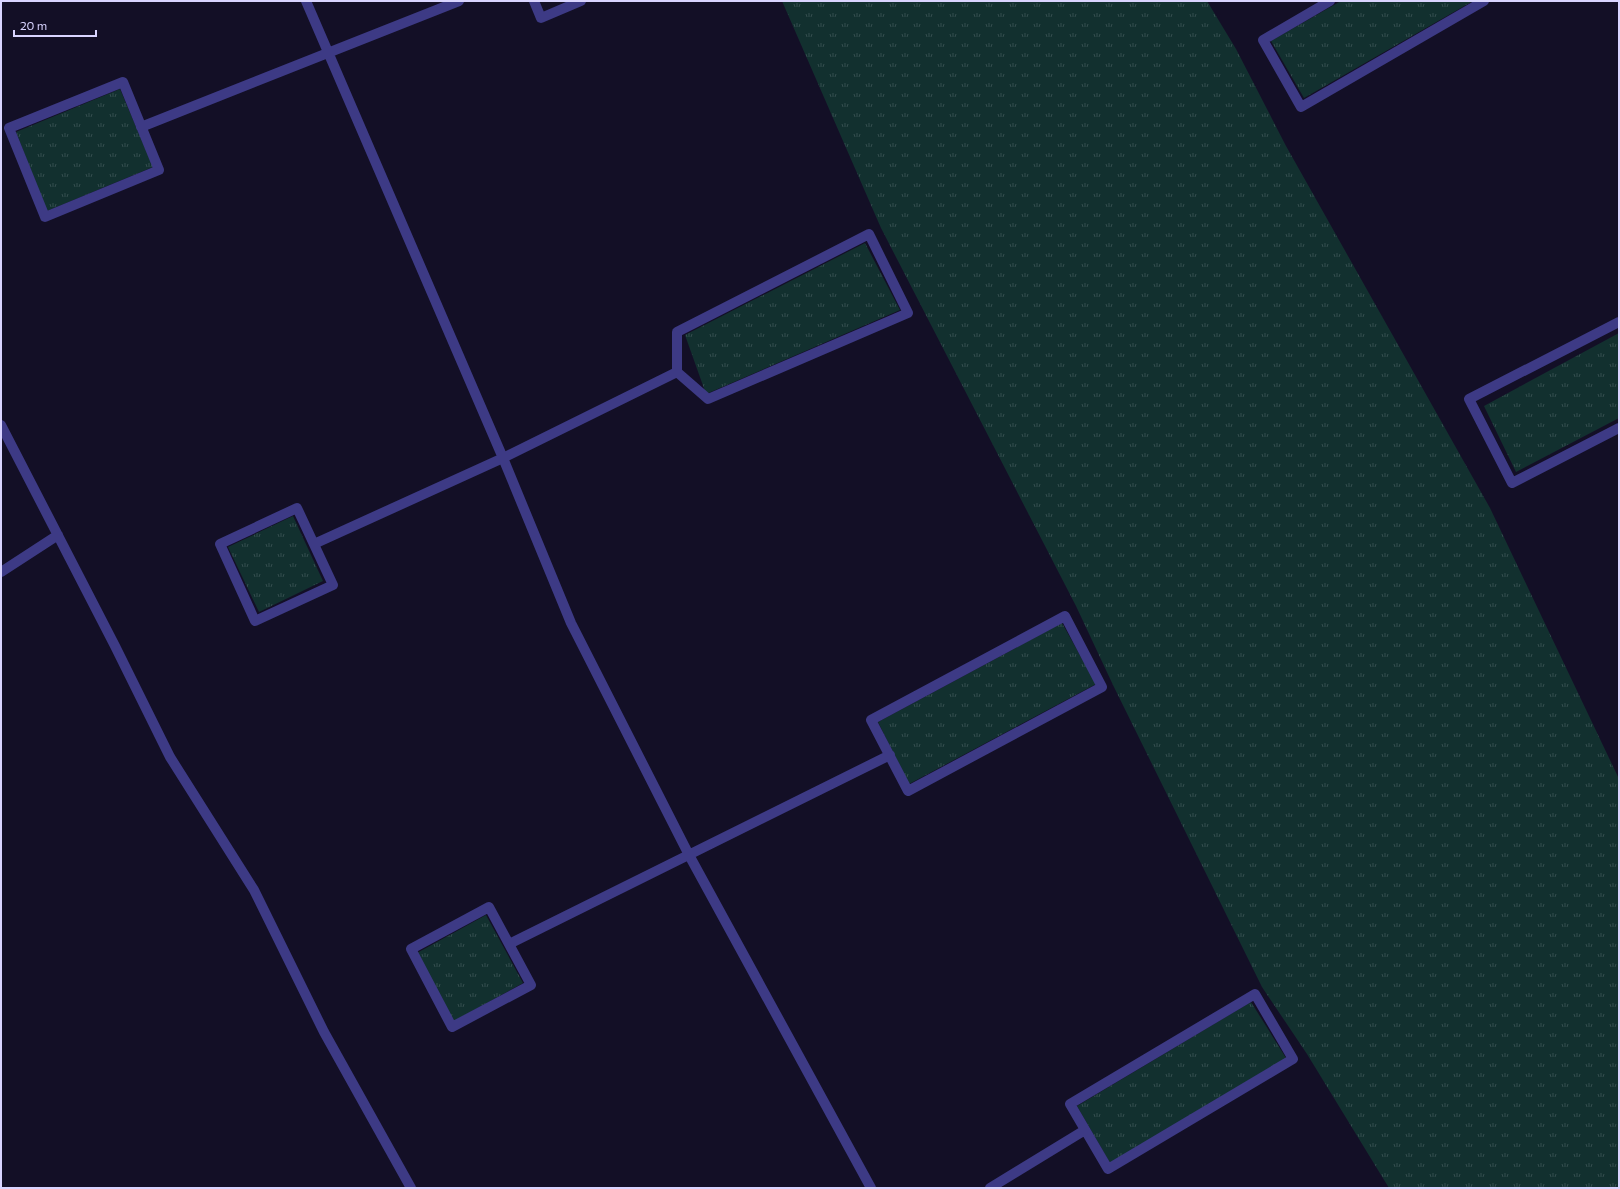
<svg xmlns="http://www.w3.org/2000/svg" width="1620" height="1189" font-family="Commissioner,sans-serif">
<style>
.grass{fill:url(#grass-tufts)}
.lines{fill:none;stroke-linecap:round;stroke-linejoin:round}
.minor{stroke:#3d3a85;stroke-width:10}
</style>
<defs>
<pattern id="grass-tufts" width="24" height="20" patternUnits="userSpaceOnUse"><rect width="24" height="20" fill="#12302f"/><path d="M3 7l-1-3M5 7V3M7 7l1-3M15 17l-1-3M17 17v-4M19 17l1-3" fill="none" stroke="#344d4e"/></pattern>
</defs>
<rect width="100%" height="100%" fill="#130f26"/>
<path class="grass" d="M782 1H1207L1236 49 1286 146 1490 508 1619 779V1188H1389L1307 1054 1262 987 1113 685 1076 606 881 228Z
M1341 1H1473L1304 98 1271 41Z
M120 89 153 167 47 211 16 132Z
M865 243 900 310 706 394 685 335Z
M1619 333V418L1516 472 1484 406Z
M293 516 323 581 259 612 228 547Z
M1062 623 1096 684 909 784 878 722Z
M486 915 523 983 454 1021 417 953Z
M1251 1002 1286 1058 1110 1163 1077 1106Z"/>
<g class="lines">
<path class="minor" d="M306 1 503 458 571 623 689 855 871 1188
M534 1 541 18 581 1
M1330 1 1263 40 1301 107 1484 1
M123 82 159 170 45 217 9 128Z
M141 127 459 1
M869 234 908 313 708 399 677 372V332Z
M1619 322 1469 399 1512 483 1619 428
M1 425 115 646 170 757 254 890 324 1032 411 1188
M297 508 333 585 255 621 220 544Z
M314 544 503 458 677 372
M1 572 58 535
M1065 616 1102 687 908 791 871 720Z
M489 907 531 985 452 1027 411 949Z
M509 944 890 755
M1255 994 1293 1059 1108 1169 1070 1104Z
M990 1188 1085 1130"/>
</g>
<rect width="1620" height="1189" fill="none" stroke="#d9d4ff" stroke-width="4"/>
<path d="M14 30v6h82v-6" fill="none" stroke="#d9d4ff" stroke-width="2"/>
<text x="20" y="30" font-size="12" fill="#d9d4ff" stroke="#130f26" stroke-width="3" paint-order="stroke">20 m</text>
</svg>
